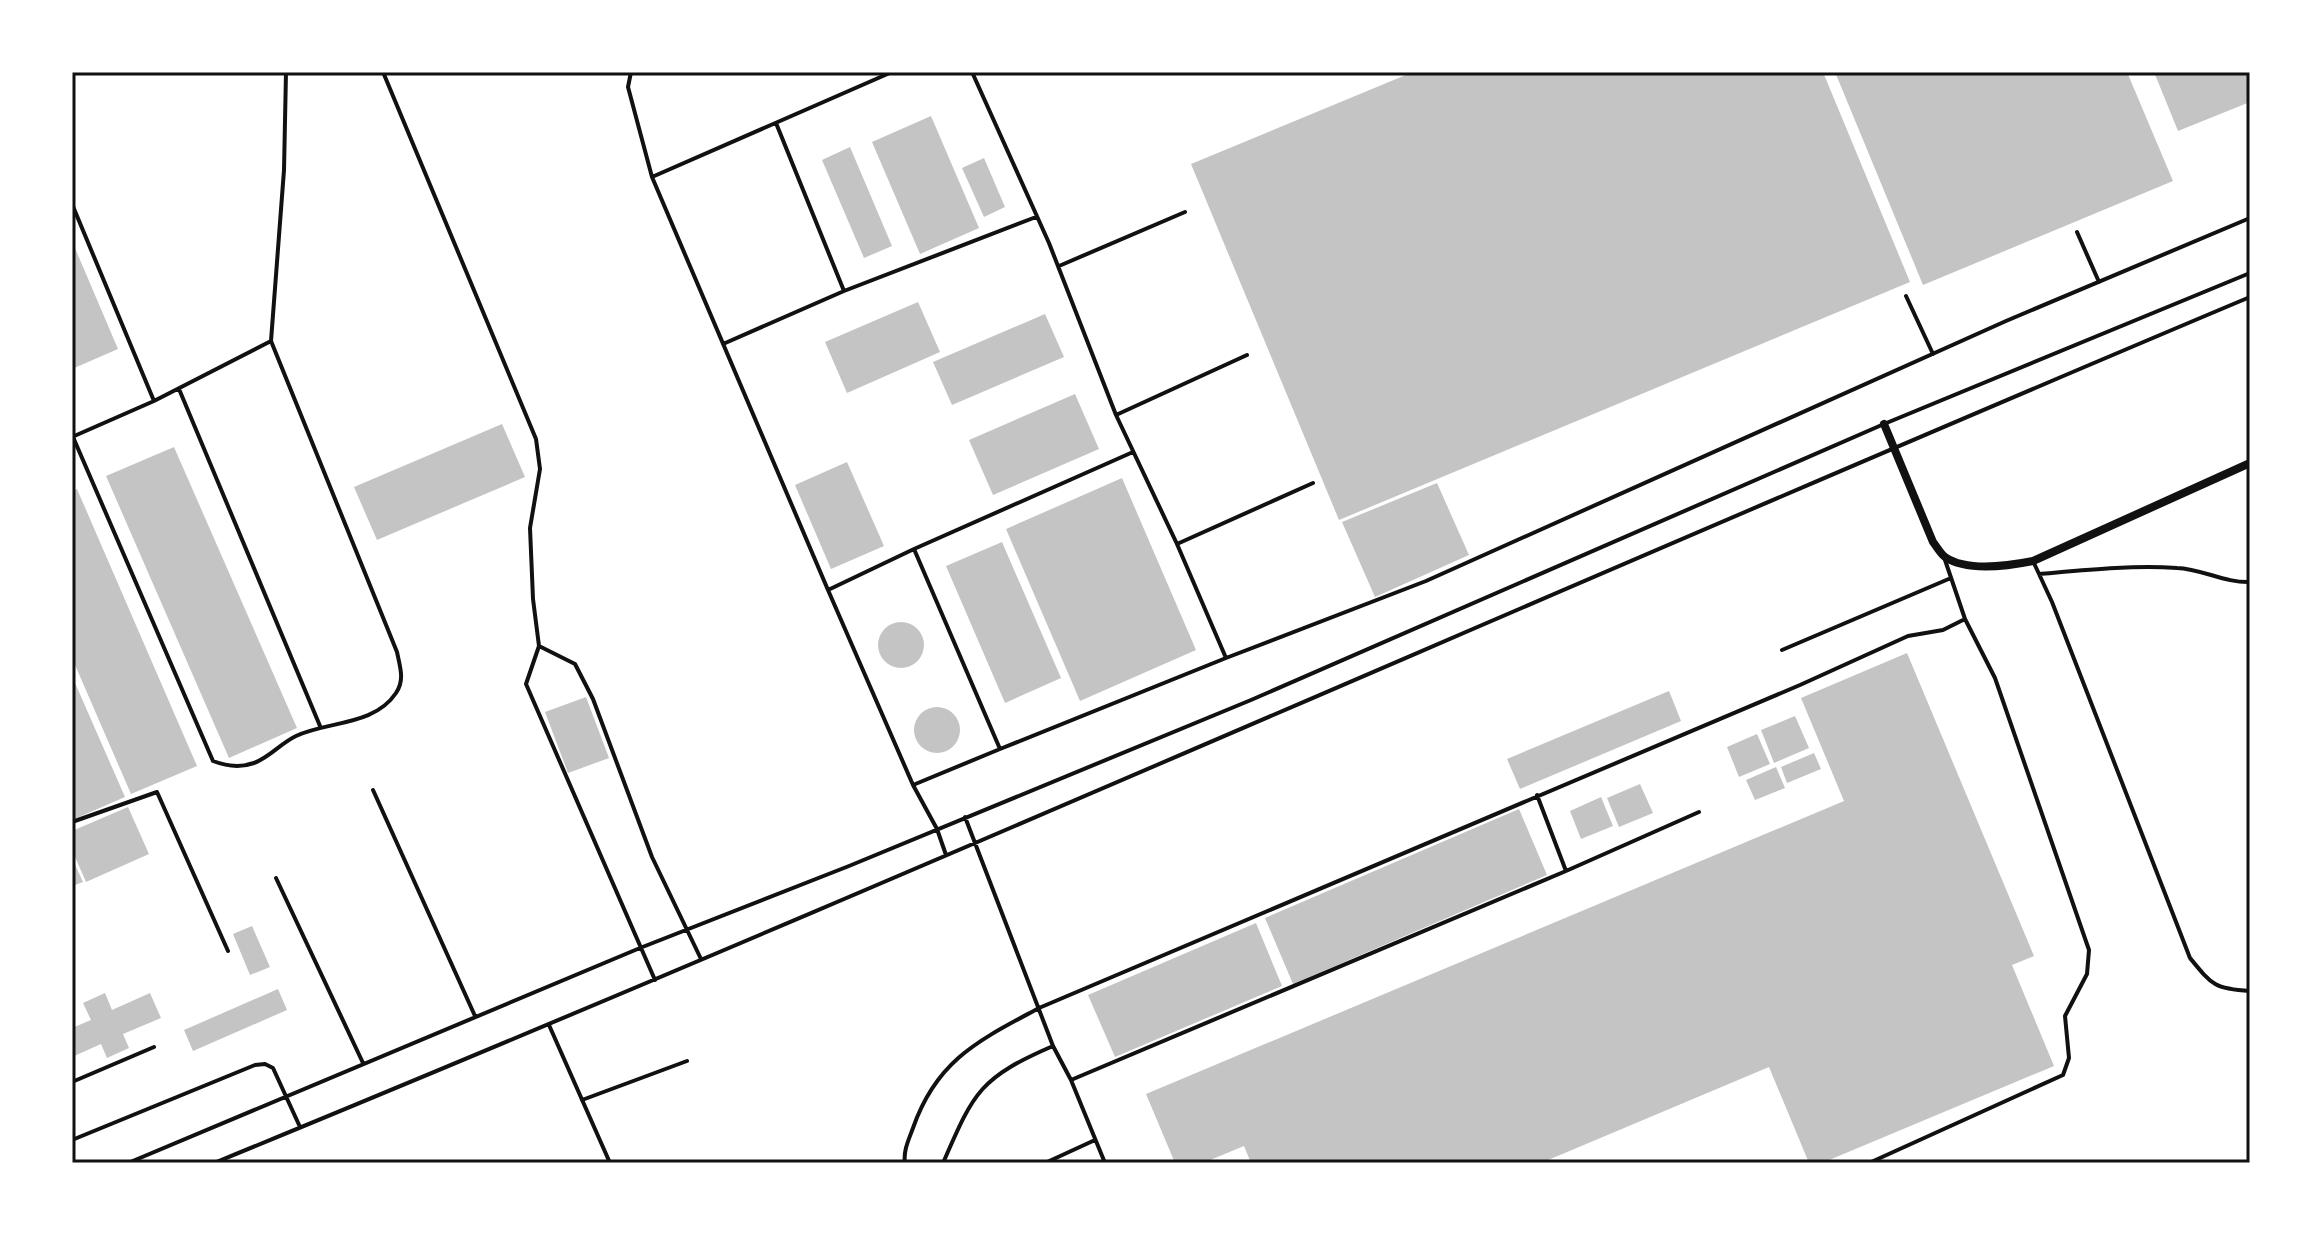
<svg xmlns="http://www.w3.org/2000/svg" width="2322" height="1235" font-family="'Exo 2',sans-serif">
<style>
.building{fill:#c4c4c4}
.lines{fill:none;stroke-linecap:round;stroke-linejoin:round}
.service{stroke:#111;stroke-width:4}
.minor{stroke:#111;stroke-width:8}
.neatline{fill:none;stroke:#111;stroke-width:3}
</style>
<rect width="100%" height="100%" fill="#fff"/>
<path class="building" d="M1413 72H1823L1910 282 1339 520 1191 164Z
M1835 72H2127L2173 181 1923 285Z
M2154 72H2250V102L2178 131Z
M931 116 979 228 920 254 872 142Z
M850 147 892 246 864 258 822 160Z
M984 158 1005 207 984 217 962 168Z
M72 241 118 349 72 369Z
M918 302 940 352 847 393 825 342Z
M1045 314 1064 357 952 405 933 362Z
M1075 394 1099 449 993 495 969 440Z
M502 424 525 477 377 540 354 487Z
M174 447 297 728 229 758 106 476Z
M847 462 884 546 831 569 795 485Z
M1122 478 1196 650 1080 701 1006 529Z
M1437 483 1469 555 1375 597 1342 522Z
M77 489 197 766 131 794 72 658V491Z
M1002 542 1061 678 1005 703 946 566Z
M878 645a23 23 0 1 1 46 0a23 23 0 1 1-46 0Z
M1907 653 2034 956 2012 965 2054 1066 1822 1163H1809L1769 1067 1541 1163H1251L1244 1146 1203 1163H1175L1146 1094 1844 801 1801 698Z
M72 676 125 797 72 820Z
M1669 691 1681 721 1520 789 1507 759Z
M586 697 609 758 568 773 545 712Z
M914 730a23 23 0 1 1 46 0a23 23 0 1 1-46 0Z
M1795 716 1809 748 1774 763 1761 730Z
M1757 734 1770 764 1739 777 1727 747Z
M1814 753 1821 769 1787 783 1781 767Z
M1776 767 1785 788 1755 800 1746 780Z
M1640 784 1653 813 1619 827 1607 798Z
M1601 797 1613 826 1581 839 1570 811Z
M128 807 149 854 86 882 72 850V831Z
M1519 809 1547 875 1293 984 1265 918Z
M72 858 83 882 72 886Z
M1256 923 1282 986 1115 1057 1088 995Z
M252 926 270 967 250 975 233 934Z
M278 989 287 1010 193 1051 184 1030Z
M105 993 112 1010 150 993 161 1018 123 1034 129 1048 107 1058 101 1044 72 1057V1028L91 1020 83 1003Z"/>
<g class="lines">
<path class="service" d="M383 72 536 439 540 469 530 528 533 599 539 646 526 684 655 980
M631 72 628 87 652 177 828 590 914 549 1133 452
M972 72 1049 243 1116 415 1177 544 1226 658 1426 581 2006 321 2250 218
M776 123 844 291
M652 177 892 72
M72 204 154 401
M2077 232 2099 282
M1059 266 1185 212
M1906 296 1933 354
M723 344 844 291 1036 217
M179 389 320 726
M1116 415 1247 355
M72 437 154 401 271 341 284 170 286 72
M73 437 213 761C226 766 240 768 254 763 270 757 281 743 296 736 328 721 374 726 396 693 405 680 400 667 397 652L271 341
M1177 544 1313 483
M1944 557 1965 619
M2033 561 2052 602 2190 958C2212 985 2215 989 2250 991
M2039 574C2085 570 2131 565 2177 568 2202 569 2225 583 2250 582
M828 590 913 785 1000 749 914 549
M539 646 575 664 593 699 652 857 701 959
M1782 650 1951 578
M1000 749 1226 658
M913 785 937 829 946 855
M373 790 475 1016
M1537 795 1566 871
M965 817 1053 1046 1071 1080 1105 1163
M72 822 157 792 228 951
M276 878 363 1063
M549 1025 610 1163
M1071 1080 1566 871 1699 812
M72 1082 154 1047
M582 1100 687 1061
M72 1140 255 1065 265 1064 273 1068 300 1127
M128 1163 640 948 849 866 1251 700 1884 424 2250 273
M214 1163C897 883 1570 583 2250 297
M905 1163C903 1151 909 1139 913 1128 937 1059 980 1040 1039 1008L1800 685 1908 636 1943 630 1965 619 1995 678 2089 950 2087 974 2065 1016 2069 1058 2063 1075 1869 1163
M943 1163C974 1092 979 1078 1053 1046
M1045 1163 1095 1140"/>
<path class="minor" d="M1884 424 1933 542C1937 547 1940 553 1945 557 1967 572 2008 566 2033 561L2250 463"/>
</g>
<rect width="2322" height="1235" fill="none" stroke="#ffffff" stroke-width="148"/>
<rect x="74" y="74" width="2174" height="1087" class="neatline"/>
</svg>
